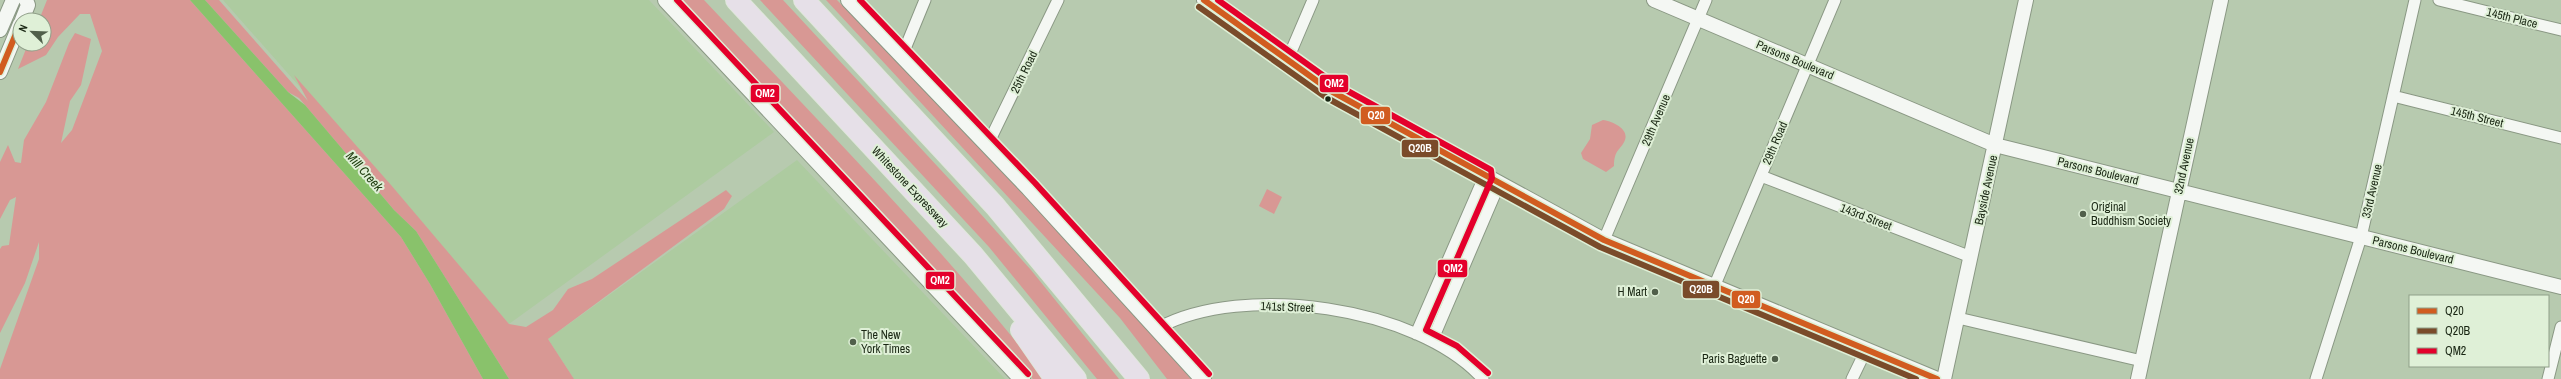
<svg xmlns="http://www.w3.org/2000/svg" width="2561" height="379" font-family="'Archivo Narrow',sans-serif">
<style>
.built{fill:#adcba0}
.green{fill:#d89894}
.water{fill:#89c26b}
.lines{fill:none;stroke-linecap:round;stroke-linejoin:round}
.minor-casing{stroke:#8a9884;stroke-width:13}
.tertiary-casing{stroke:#8a9884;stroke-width:16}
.secondary-casing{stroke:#8a9884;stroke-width:18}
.motorway-casing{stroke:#dfe7db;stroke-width:22}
.minor{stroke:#f4f7f3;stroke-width:11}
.tertiary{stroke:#f4f7f3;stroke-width:14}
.secondary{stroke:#f4f7f3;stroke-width:16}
.motorway{stroke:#e6e0e8;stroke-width:20}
.bus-1-casing{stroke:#dff0d7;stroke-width:9}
.bus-2-casing{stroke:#dff0d7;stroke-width:9}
.bus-3-casing{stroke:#dff0d7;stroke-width:9}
.bus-1{stroke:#d15c20;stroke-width:6}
.bus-2{stroke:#7a4b2a;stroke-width:6}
.bus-3{stroke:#e4002b;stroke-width:6}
.bus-dot{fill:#192613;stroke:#dff0d7;stroke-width:1.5}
.poi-dot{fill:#505f4a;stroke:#dff0d7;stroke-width:1.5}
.labels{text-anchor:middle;stroke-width:4;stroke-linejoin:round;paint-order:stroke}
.street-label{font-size:12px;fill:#192613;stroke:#dff0d7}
.poi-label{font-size:12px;fill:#192613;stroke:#dff0d7;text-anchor:start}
.water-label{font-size:13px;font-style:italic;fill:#203d10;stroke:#dff0d7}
.line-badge{stroke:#dff0d7;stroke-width:1.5}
.badge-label{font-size:11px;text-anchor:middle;font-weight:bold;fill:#fff}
</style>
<rect width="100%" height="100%" fill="#b7caaf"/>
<path class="built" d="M223 0H649L774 132 509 324Z
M797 160 1005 379H574L548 339Z"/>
<path class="green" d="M47 0H190L401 237 430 284 483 379H0V369L39 259V242L25 283 0 333V249L2 246 9 245 16 197 10 200 0 219V162L8 145 15 162 21 163 24 140 46 102 69 43 75 33 91 39 81 85 70 101 61 143 72 130 102 51 90 14H80L58 37 46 55 18 69 28 44H44V20H39Z
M205 0H219L308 101 294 75 391 185 509 324 526 327 553 310 568 289 592 279 726 190 732 196 724 209 548 339 574 379H509L416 231 394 210 299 98 288 92Z
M680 0H704C821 124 941 245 1046 379H1033Z
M760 0H783L952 182 1031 270 1119 379H1097L989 247Z
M826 0H837C958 124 1077 249 1191 379H1167L1120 318Z
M1603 120C1611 121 1629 128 1625 140 1621 150 1614 149 1614 166L1606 172 1583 159 1581 153 1590 139 1592 125Z
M1267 189 1282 197 1274 214 1259 206Z"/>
<path class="water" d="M190 0H205L288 92 305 105 394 210 416 231 509 379H483L430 284 401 237Z"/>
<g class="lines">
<defs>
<path id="minor" d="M2439 0 2561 30
M902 56 925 0
M1287 61 1313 0
M2393 96 2561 138
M988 144 1058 0
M1761 176 1971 257
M1604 240 1706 0
M1714 287 1835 0
M1958 318 2142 361
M1158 328C1243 282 1417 306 1483 379
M1416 334 1485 175
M1432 341 1500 182
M1852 379 1866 350
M2316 379 2361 237 2415 0
M2548 379 2561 327"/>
<path id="tertiary" d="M1204 0 1331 91 1604 240 1937 379
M1654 0 1995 145 2561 287
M22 20 28 5 26 0
M0 30 13 0
M0 72 20 24
M1944 379 2026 0
M2138 379 2221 0"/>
<path id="secondary" d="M666 0 1022 379
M849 0 1029 188 1203 379"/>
<path id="motorway" d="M736 0 973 255 1076 379
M804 0 995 206 1139 379
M1021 330 1055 379"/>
</defs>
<use href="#minor" class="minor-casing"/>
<use href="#tertiary" class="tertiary-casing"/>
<use href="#secondary" class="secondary-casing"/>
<use href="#motorway" class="motorway-casing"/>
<use href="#minor" class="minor"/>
<use href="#tertiary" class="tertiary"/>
<use href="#secondary" class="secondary"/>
<use href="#motorway" class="motorway"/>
<defs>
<path id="bus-1" d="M1204 0 1331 91 1604 240 1937 379
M0 72 20 24"/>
<path id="bus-2" d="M1199 7 1327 98 1600 247 1916 379"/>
<path id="bus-3" d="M677 0 1028 374
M860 0 1035 183 1209 374
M1218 0 1335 84 1491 170 1492 178 1426 330 1457 346 1488 373"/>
</defs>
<use href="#bus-1" class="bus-1-casing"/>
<use href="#bus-2" class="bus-2-casing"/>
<use href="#bus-3" class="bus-3-casing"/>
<use href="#bus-1" class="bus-1"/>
<use href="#bus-2" class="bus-2"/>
<use href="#bus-3" class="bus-3"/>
</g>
<circle class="bus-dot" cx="1328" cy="99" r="3.5"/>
<g class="poi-dot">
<circle cx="2083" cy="214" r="4"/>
<circle cx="1655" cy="292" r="4"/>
<circle cx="853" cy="342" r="4"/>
<circle cx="1775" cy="359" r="4"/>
</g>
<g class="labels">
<g class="street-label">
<text transform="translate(2512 18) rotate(14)" y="4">145th Place</text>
<text transform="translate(1795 60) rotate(23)" y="4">Parsons Boulevard</text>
<text transform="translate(1024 72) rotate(-64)" y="4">25th Road</text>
<text transform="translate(2477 117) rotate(14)" y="4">145th Street</text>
<text transform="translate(1656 120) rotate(-67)" y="4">29th Avenue</text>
<text transform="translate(1775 143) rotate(-67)" y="4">29th Road</text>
<text transform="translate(2184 166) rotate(-78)" y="4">32nd Avenue</text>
<text transform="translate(2098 171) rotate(14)" y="4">Parsons Boulevard</text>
<text transform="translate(910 187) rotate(47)" y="4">Whitestone Expressway</text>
<text transform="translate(1986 190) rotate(-78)" y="4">Bayside Avenue</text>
<text transform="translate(2372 191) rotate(-77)" y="4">33rd Avenue</text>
<text transform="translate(1866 217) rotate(21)" y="4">143rd Street</text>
<text transform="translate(2413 250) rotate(14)" y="4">Parsons Boulevard</text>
<text transform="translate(1287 307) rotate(2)" y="4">141st Street</text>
</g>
<g class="poi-label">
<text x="2091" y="211">Original<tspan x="2091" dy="14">Buddhism Society</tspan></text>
<text x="1647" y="296" text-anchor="end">H Mart</text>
<text x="861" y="339">The New<tspan x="861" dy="14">York Times</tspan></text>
<text x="1767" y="363" text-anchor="end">Paris Baguette</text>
</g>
<g class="water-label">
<text transform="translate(365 171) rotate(48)" y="5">Mill Creek</text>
</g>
</g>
<g class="line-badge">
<rect x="1319" y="74" width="30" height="19" rx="4" fill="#e4002b"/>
<rect x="750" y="84" width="30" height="19" rx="4" fill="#e4002b"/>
<rect x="1360" y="106" width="31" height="19" rx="4" fill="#d15c20"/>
<rect x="1401" y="139" width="38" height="19" rx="4" fill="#7a4b2a"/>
<rect x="1437" y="259" width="31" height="19" rx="4" fill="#e4002b"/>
<rect x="925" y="271" width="30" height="19" rx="4" fill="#e4002b"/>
<rect x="1682" y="280" width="38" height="19" rx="4" fill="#7a4b2a"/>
<rect x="1731" y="290" width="30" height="19" rx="4" fill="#d15c20"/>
</g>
<g class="badge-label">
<text x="1334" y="87">QM2</text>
<text x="765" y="97">QM2</text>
<text x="1376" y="119">Q20</text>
<text x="1420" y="152">Q20B</text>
<text x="1453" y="272">QM2</text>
<text x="940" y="284">QM2</text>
<text x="1701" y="293">Q20B</text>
<text x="1746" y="303">Q20</text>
</g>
<rect x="2409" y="295" width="140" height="72" fill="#dff0d7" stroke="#909f89"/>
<rect x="2417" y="308" width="20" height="6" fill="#d15c20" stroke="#909f89"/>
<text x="2445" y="315" font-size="12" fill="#192613">Q20</text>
<rect x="2417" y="328" width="20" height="6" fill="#7a4b2a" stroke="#909f89"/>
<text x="2445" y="335" font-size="12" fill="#192613">Q20B</text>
<rect x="2417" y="348" width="20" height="6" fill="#e4002b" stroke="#909f89"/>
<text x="2445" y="355" font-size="12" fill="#192613">QM2</text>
<g transform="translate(32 32) rotate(293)"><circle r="19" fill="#dff0d7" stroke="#909f89"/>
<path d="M0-3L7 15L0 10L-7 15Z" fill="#505f4a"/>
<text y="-6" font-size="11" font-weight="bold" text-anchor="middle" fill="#192613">N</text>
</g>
</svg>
